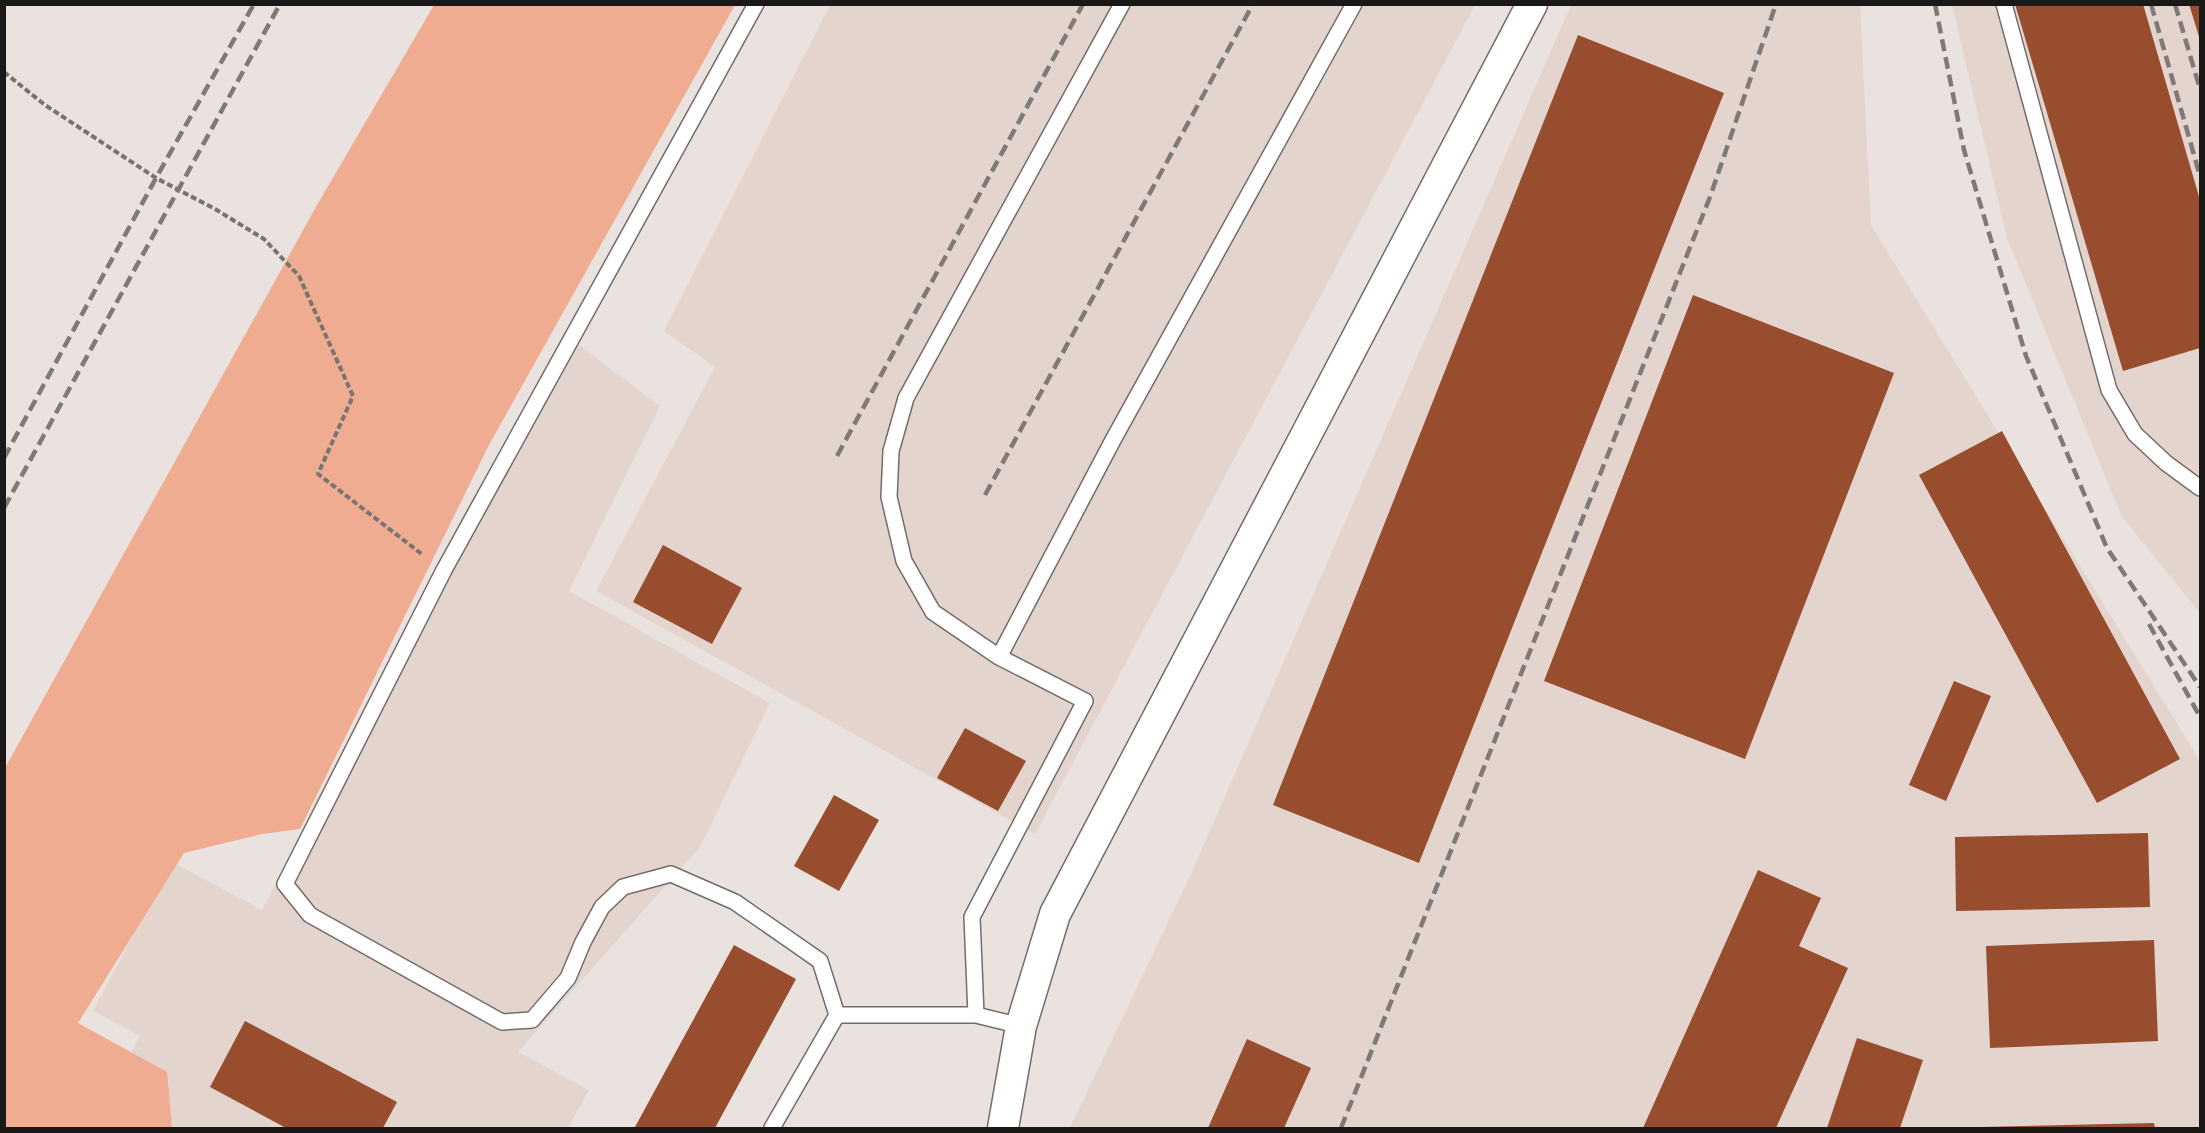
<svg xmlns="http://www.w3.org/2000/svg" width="2205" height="1133" font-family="'Noto Sans',sans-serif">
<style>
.built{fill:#e4d4ce}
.green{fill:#efac91}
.building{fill:#974d2e}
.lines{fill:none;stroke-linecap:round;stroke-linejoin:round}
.lane-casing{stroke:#736c6a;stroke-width:18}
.street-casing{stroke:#736c6a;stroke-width:33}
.path{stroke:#787472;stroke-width:4;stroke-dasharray:6 3;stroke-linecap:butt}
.lane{stroke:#fff;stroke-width:15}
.street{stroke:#fff;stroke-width:30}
.rail{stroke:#7f7a78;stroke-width:4.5;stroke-dasharray:12 6;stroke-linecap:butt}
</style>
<rect width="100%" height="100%" fill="#eae2df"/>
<path class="built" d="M830 5H1475L1035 834 596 591 715 367 664 331Z
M1571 5H1860L1871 225 2200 761V1128H1070L1191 874Z
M1952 5H2200V613L2122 517 2007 238Z
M564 334 660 406 569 591 770 703 700 847 518 1052 589 1090 568 1128H95L91 1127 140 1036 93 1011 172 862 262 910Z"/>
<path class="green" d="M434 5H735L489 445 300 829 262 834 184 853 78 1023 167 1072 172 1128H5V768L317 205Z"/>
<path class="building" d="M2015 4H2143L2200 200V348L2123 371Z
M2189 4H2200V40Z
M1578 35 1724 93 1419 863 1273 805Z
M1693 295 1894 373 1745 759 1544 681Z
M2002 431 2180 759 2097 803 1919 475Z
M663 545 742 588 712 644 633 602Z
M1954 681 1991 696 1946 801 1909 785Z
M965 728 1026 761 998 811 937 778Z
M834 795 879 820 839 891 794 866Z
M2148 833 2150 907 1956 911 1955 837Z
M1758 870 1821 898 1799 946 1848 968 1776 1128H1643Z
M2154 940 2158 1041 1990 1048 1986 946Z
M734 945 796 979 715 1128H638L635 1127Z
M245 1021 397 1102 383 1128H286L210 1087Z
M1857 1038 1923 1060 1900 1128H1827Z
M1247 1039 1311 1068 1284 1128H1208Z
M2154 1123 2155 1128H1982V1127Z"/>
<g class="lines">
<defs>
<path id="lane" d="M756 4 444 570 285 884 310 915 502 1022 532 1020 568 978 583 942 602 907 623 887 671 874 735 902 820 961 837 1015 772 1128
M2004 4 2109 390 2135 434 2166 463 2200 488
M999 657 1113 440 1354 4
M837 1015H976L1021 1026
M976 1015 972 917 1085 701 999 657 933 612 904 561 889 497 891 451 906 398 1122 4"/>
<path id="street" d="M1003 1128 1021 1026 1055 914 1532 4"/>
</defs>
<use href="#lane" class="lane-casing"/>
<use href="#street" class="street-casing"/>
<path class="path" d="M4 72 45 105 156 178 215 209 264 239 299 276 353 396 318 474 423 555"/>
<use href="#lane" class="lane"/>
<use href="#street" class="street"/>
<path class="rail" d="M1935 4 1964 150 2026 356 2107 548 2200 687
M2151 4 2200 176
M2175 4 2200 89
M837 456 1083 4
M4 458 156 178 254 4
M985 495 1253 4
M4 508 280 4
M2149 624 2200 717
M1341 1128 1710 197 1776 4"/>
</g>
<rect width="2205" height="1133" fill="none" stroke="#1b1918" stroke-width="12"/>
</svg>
